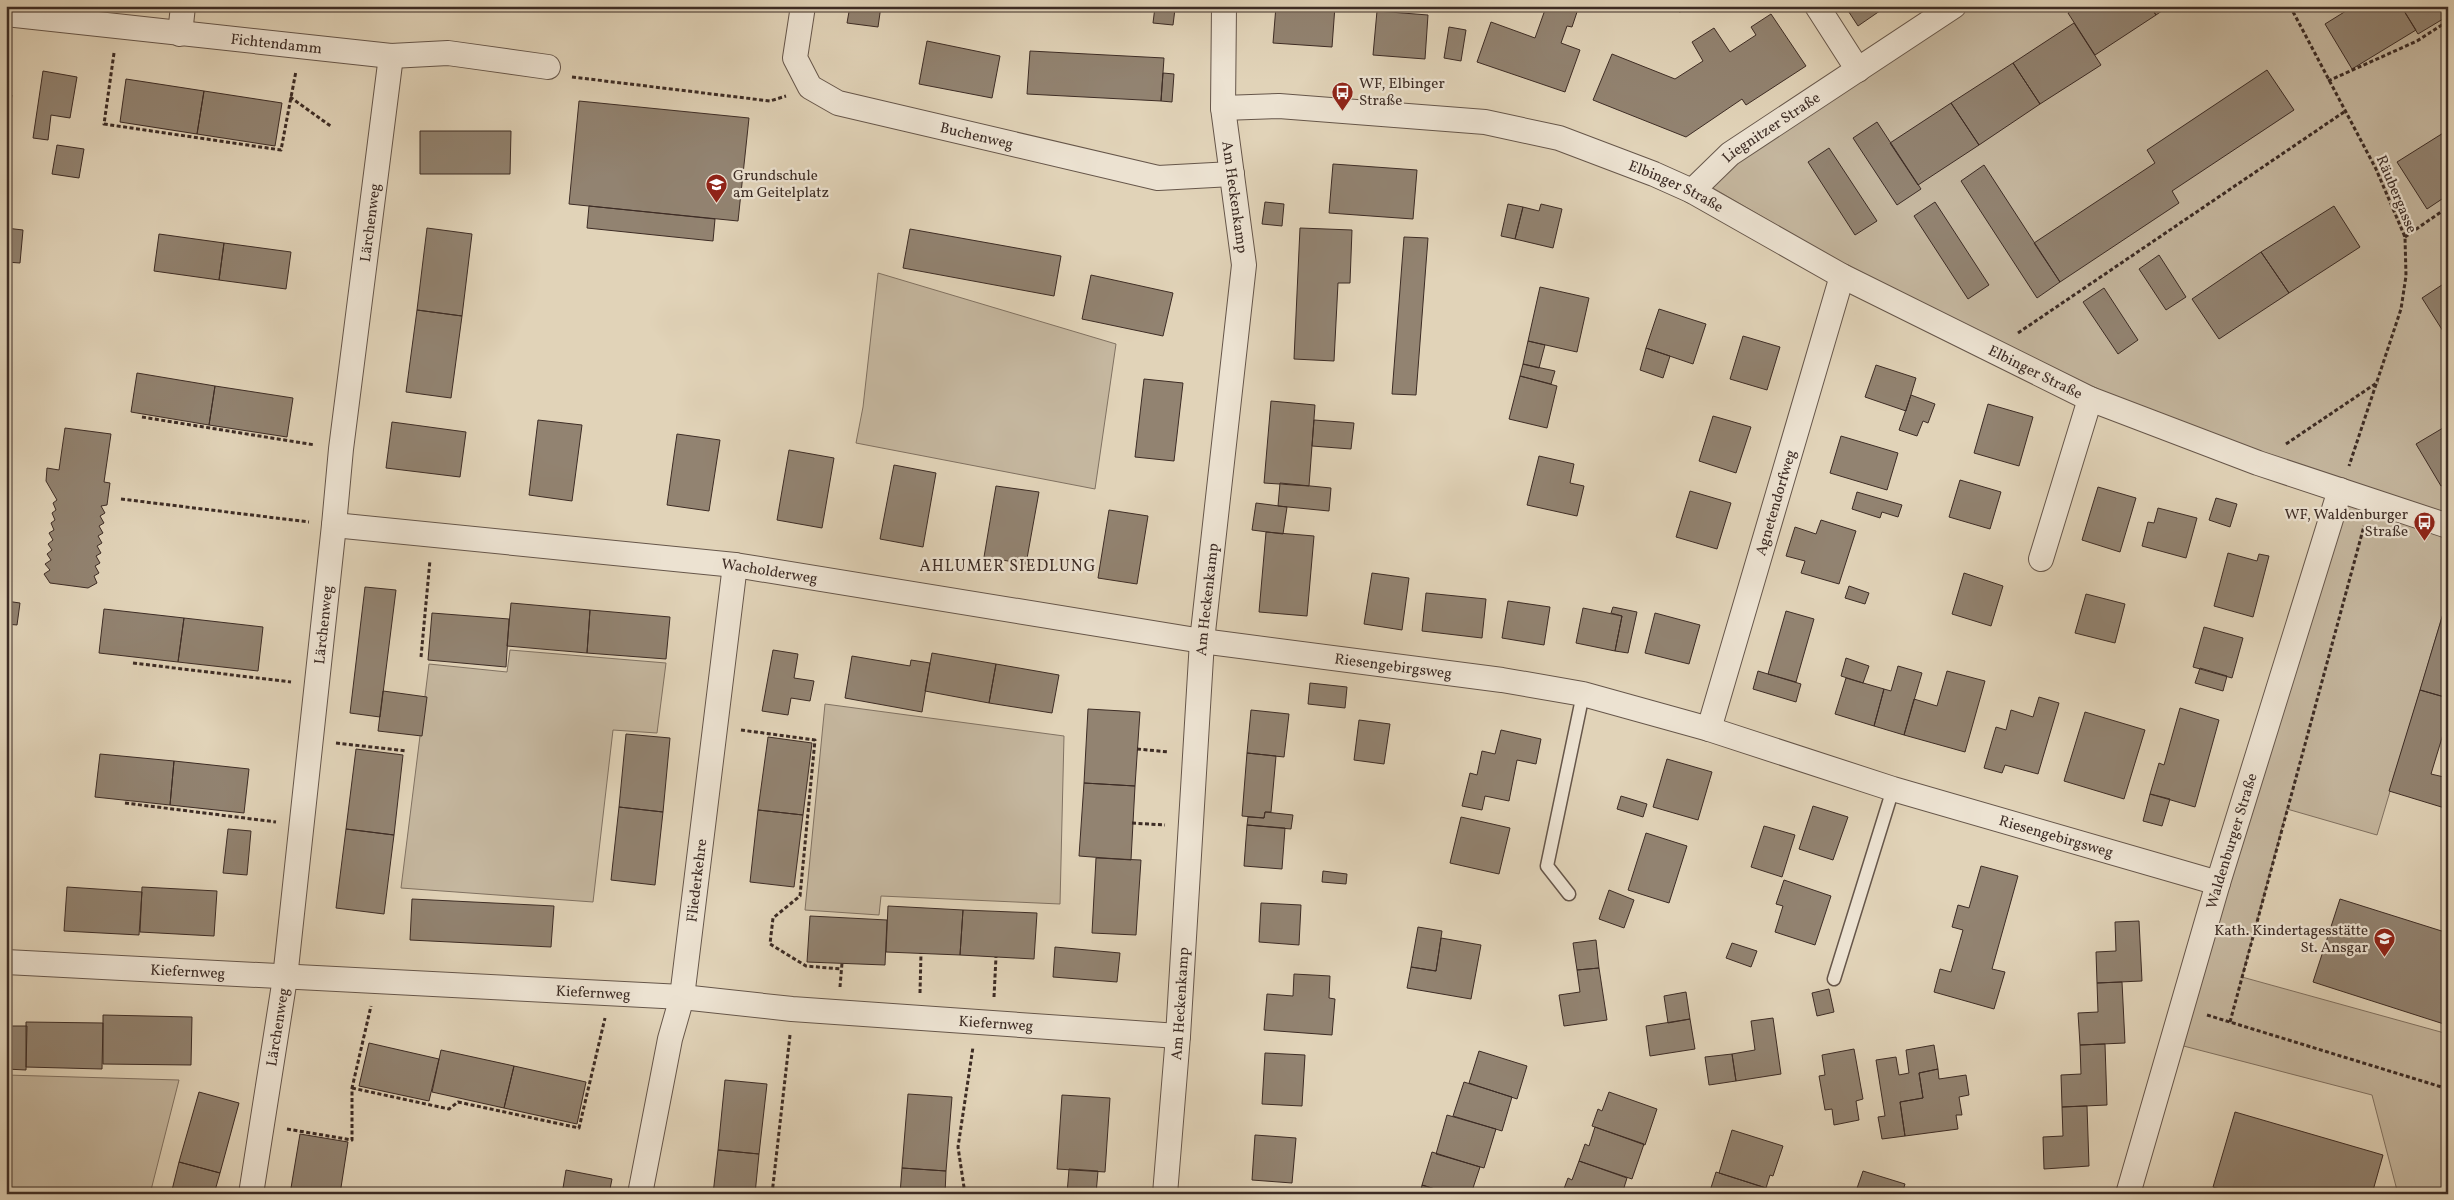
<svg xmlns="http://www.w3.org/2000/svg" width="2454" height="1200" font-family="Vollkorn,serif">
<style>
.green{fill:#c5b79f;stroke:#817262}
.building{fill:#928371;stroke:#3d2c25}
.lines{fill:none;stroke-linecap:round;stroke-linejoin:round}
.lane-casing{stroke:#66564a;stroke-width:15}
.street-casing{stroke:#66564a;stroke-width:26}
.path{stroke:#3d2c25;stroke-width:3;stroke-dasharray:4 2.5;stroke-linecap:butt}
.lane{stroke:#ece2d1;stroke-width:12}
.street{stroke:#ece2d1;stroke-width:24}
.labels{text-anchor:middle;stroke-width:4.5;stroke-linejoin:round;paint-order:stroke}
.street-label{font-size:15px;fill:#3d2c25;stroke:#ece2d1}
.poi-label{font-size:15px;fill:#3d2c25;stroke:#ece2d1;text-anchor:start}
.neighbourhood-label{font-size:16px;letter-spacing:1px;fill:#3d2c25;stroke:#ece2d1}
</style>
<rect width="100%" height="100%" fill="#e1d3b8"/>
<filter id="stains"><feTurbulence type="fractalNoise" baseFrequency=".004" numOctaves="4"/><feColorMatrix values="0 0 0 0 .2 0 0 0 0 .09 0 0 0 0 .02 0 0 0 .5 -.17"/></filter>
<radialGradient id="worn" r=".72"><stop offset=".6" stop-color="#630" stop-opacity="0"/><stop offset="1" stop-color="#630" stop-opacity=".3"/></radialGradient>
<path class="green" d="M1954 6H2448V524L2098 396 1845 265 1713 188 1745 148Z
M878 273 1116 344 1095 489 856 443 863 407Z
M2340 490 2448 526V597L2377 835 2287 809 2242 977 2448 1034V1194H2398L2372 1095 2172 1043Z
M510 650 666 663 657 733 613 730 593 902 401 888 429 664 507 672Z
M825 704 1064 736 1060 904 881 896 879 915 805 910Z
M6 1075 179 1080 150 1194H6Z"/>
<path class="building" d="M850 6H881L878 27 847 23Z
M1276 6H1335L1332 47 1273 43Z
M1544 6H1579L1572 27 1567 26 1561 43 1580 50 1565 92 1477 62 1491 22 1535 38 1546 7Z
M1665 6H1689L1680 12Z
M1740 6H1750L1743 11Z
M1845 6H1887L1858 26Z
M2078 6H2150L2156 15 2095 55 2068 13Z
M2150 6H2169L2156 15Z
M2354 6H2401L2416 30 2352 69 2325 24Z
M2401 6H2448V16L2418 34Z
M1155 7 1175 9 1173 25 1153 23Z
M1377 11 1428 15 1425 59 1373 55Z
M1771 14 1806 66 1746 105 1742 99 1686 137 1593 100 1612 54 1675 79 1703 61 1692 42 1714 28 1730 52 1756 35 1751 27Z
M2074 23 2101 65 2040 104 2013 63Z
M1449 27 1466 30 1461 61 1444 58Z
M927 41 1000 56 992 98 919 84Z
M1030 51 1164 58 1161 101 1027 94Z
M2013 63 2040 104 1979 145 1951 103Z
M2267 70 2294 110 2172 191 2179 203 2060 282 2034 243 2155 163 2147 150Z
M43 71 77 77 70 118 51 115 48 140 33 138Z
M1163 73 1174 74 1172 102 1161 101Z
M126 79 204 91 197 134 120 122Z
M204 91 282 103 275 146 197 134Z
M6 95H12L6 133Z
M579 101 749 118 738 221 569 204Z
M1951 103 1979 145 1918 185 1890 143Z
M1877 122 1921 189 1897 205 1853 138Z
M2448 130V195L2427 209 2397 162Z
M420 131H511L510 174H420Z
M57 145 84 149 79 178 52 174Z
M1829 148 1877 221 1855 235 1808 162Z
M1333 164 1417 170 1413 219 1329 213Z
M1984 165 2060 282 2037 298 1961 181Z
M1265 202 1284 204 1282 226 1262 224Z
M1935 202 1989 285 1968 299 1914 216Z
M1508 204 1523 207 1515 239 1501 236Z
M1541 204 1562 209 1553 248 1515 239 1523 207 1539 211Z
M589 206 715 219 713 241 587 228Z
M2334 206 2360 247 2289 293 2261 252Z
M6 228 23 230 20 263 6 262Z
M427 228 472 234 462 316 417 310Z
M1300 228 1352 230 1350 283H1338L1334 361 1294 359Z
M910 229 1061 256 1054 296 903 268Z
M159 234 224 243 219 280 154 271Z
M1404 237 1428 238 1416 395 1392 394Z
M224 243 291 252 286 289 219 280Z
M2261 252 2289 293 2219 339 2192 299Z
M2159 255 2186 297 2166 310 2139 269Z
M1091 275 1173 293 1163 336 1082 319Z
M2448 281V339L2422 298Z
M1540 287 1589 298 1577 352 1528 341Z
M2104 288 2138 340 2118 354 2083 302Z
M1659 309 1706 324 1693 364 1646 348Z
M417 310 462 316 451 398 406 392Z
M1743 336 1780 347 1767 390 1730 379Z
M1528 341 1545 345 1539 368 1523 364Z
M1646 348 1670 356 1663 378 1640 370Z
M1523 364 1555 371 1551 384 1520 376Z
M1876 365 1916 378 1906 411 1865 397Z
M137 373 215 386 209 425 131 412Z
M1520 376 1557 386 1547 428 1509 419Z
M1144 379 1183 383 1174 461 1135 457Z
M215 386 293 398 287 437 209 425Z
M1911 395 1935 404 1928 423 1923 421 1917 436 1899 430Z
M1271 401 1315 405 1309 486 1264 483Z
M1988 404 2033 417 2019 466 1974 453Z
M1713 416 1751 427 1736 473 1699 461Z
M538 420 582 425 572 501 529 495Z
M1314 420 1354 423 1351 449 1312 446Z
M392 422 466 432 460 477 386 468Z
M2448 425V483L2441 486 2416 444Z
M65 428 111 434 104 482 110 483 107 505 101 506 105 513 100 516 104 523 99 526 103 533 98 536 102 543 97 546 101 553 96 556 100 563 95 566 99 573 94 576 97 583 88 588 50 583 44 574 50 570 45 564 51 560 47 554 52 550 48 544 53 540 49 533 54 530 51 523 55 520 52 513 56 510 53 503 57 500 46 481 47 468 59 470Z
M677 434 720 440 709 511 667 505Z
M1841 436 1898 453 1887 490 1830 473Z
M789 450 834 458 822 528 777 520Z
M1539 456 1574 464 1570 483 1584 486 1577 516 1527 505Z
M894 465 936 473 923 547 880 539Z
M1960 480 2001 492 1990 529 1949 517Z
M1280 483 1331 488 1329 511 1278 506Z
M996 486 1039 492 1026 564 984 557Z
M2098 487 2136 498 2120 552 2082 540Z
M1690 491 1731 503 1717 549 1676 537Z
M1857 492 1902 505 1898 517 1882 512 1880 518 1852 509Z
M2216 498 2237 504 2230 527 2209 520Z
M1256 503 1287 507 1283 534 1252 530Z
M2158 508 2197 518 2186 558 2142 546 2148 522 2154 523Z
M1109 510 1148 516 1137 584 1098 578Z
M1821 520 1856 531 1839 584 1801 573 1805 561 1786 556 1795 527 1816 534Z
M1266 532 1314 536 1307 616 1259 612Z
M2228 553 2257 561 2259 554 2269 556 2253 617 2214 606Z
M1372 573 1409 578 1402 630 1364 624Z
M1964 573 2003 586 1991 626 1952 614Z
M1849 586 1869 593 1865 604 1845 598Z
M365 587 396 590 380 717 350 713Z
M1426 593 1486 599 1482 638 1422 631Z
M2086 594 2125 604 2115 643 2075 633Z
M2448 597V698L2420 690Z
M6 601 20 603 17 625 6 624Z
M1508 601 1550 607 1544 645 1502 638Z
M511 603 590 610 587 653 507 646Z
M1613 607 1637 612 1628 653 1615 651 1622 616 1611 613Z
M1583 608 1622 616 1615 651 1576 643Z
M104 609 184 618 178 662 99 653Z
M590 610 670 617 666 659 587 653Z
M1786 611 1814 619 1796 682 1768 674Z
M432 613 509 619 506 667 428 660Z
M1655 613 1700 625 1689 664 1645 653Z
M184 618 263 627 258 671 178 662Z
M2204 627 2243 638 2232 678 2193 667Z
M773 650 798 654 794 678 814 681 810 701 791 698 788 715 762 711Z
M932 653 996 664 989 703 925 691Z
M852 656 910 666 911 660 930 663 922 712 845 698Z
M1846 658 1869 666 1863 683 1841 676Z
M996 664 1059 675 1052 713 989 703Z
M1898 666 1922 673 1904 735 1874 726 1884 689 1891 691Z
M2200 668 2227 676 2223 691 2195 683Z
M1758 671 1801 684 1796 702 1753 689Z
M1947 671 1985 681 1965 752 1904 735 1914 699 1937 706Z
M1846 678 1884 689 1874 726 1835 714Z
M1310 683 1347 687 1345 708 1308 704Z
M2420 690 2448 698V718L2431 774 2448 778V809L2389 791Z
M383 691 427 697 422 736 378 731Z
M2039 697 2059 703 2038 774 2005 765 2002 773 1984 768 1996 727 2006 730 2011 710 2033 717Z
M2180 708 2219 720 2195 807 2150 794 2159 763 2164 765Z
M1088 709 1140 712 1135 786 1084 783Z
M1251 710 1289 714 1284 757 1247 753Z
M2085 712 2145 730 2124 799 2064 781Z
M1359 720 1390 724 1384 764 1354 760Z
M1501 730 1541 739 1536 764 1517 760 1509 801 1485 796 1482 810 1462 806 1470 773 1477 775 1482 751 1495 754Z
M626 734 670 738 663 812 619 807Z
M768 737 812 743 803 815 758 810Z
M356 749 403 755 394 835 346 829Z
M1247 753 1276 756 1271 812H1265L1264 818 1242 816Z
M100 754 174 761 170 805 95 797Z
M1667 759 1712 772 1698 820 1653 807Z
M174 761 249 769 244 813 170 805Z
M1084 783 1135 786 1131 860 1079 856Z
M2150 794 2170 799 2162 826 2143 821Z
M1621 796 1647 804 1643 817 1617 809Z
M1813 806 1848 817 1833 860 1799 849Z
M619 807 663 812 655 885 611 880Z
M758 810 803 815 794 887 750 882Z
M1265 812 1293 815 1291 829 1247 825 1248 817 1264 818Z
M1461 817 1510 828 1499 874 1450 863Z
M1247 825 1285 828 1282 869 1244 866Z
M1764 826 1795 835 1782 877 1751 867Z
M228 829 251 831 247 875 223 873Z
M346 829 394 835 384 914 336 908Z
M1646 833 1687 846 1669 903 1628 890Z
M1096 858 1141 860 1136 935 1092 933Z
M1981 866 2018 876 1992 969 2005 972 1994 1009 1934 992 1940 969 1951 972 1963 930 1952 927 1958 905 1969 908Z
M1323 871 1347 874 1346 884 1322 882Z
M1784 880 1831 896 1815 945 1775 932 1783 906 1776 904Z
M67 887 142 892 139 935 64 931Z
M142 887 217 891 214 936 140 932Z
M1609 890 1634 900 1624 928 1599 919Z
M412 899 554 906 551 947 410 940Z
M2340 899 2448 933 2447 1025 2313 982Z
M1261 903 1301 905 1299 945 1259 942Z
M888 906 963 910 960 955 886 952Z
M963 910 1037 913 1034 959 960 955Z
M810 916 887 920 885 965 807 962Z
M2139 921 2142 981 2097 983 2096 952 2116 951 2115 922Z
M1418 927 1442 931 1436 971 1411 967Z
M1441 938 1481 945 1471 999 1407 988 1411 967 1436 971Z
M1596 940 1599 968 1577 970 1573 943Z
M1732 943 1757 951 1751 967 1726 958Z
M1055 947 1120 953 1117 982 1053 977Z
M1599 968 1607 1020 1564 1026 1559 995 1580 992 1577 970Z
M1294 974 1330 976 1329 998 1335 999 1332 1035 1264 1030 1267 994 1293 996Z
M2122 982 2125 1043 2080 1045 2078 1013 2098 1012 2097 983Z
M1829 989 1834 1012 1817 1016 1812 993Z
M1686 992 1690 1019 1668 1023 1664 996Z
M103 1015 192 1017 191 1065 103 1064Z
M1773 1018 1781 1074 1736 1081 1732 1054 1755 1050 1751 1021Z
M1690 1019 1695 1049 1650 1056 1646 1026Z
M26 1022 103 1023 102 1069 26 1067Z
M6 1026H27L26 1070 6 1069Z
M369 1043 439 1059 429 1101 359 1086Z
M2105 1044 2107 1105 2062 1107 2061 1075 2081 1074 2080 1045Z
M1934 1045 1938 1069 1919 1073 1923 1098 1900 1102 1905 1136 1882 1139 1878 1117 1885 1116 1876 1060 1896 1057 1899 1075 1909 1073 1906 1050Z
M1854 1049 1863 1099 1856 1101 1859 1120 1834 1125 1832 1109 1825 1110 1819 1076 1825 1075 1822 1055Z
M441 1050 514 1066 504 1108 432 1092Z
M1479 1051 1527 1066 1517 1099 1469 1083Z
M1265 1053 1305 1055 1302 1106 1262 1104Z
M1732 1054 1736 1081 1709 1085 1705 1057Z
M514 1066 586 1082 577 1124 504 1108Z
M1938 1069 1939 1079 1966 1075 1969 1095 1959 1097 1962 1115H1956L1958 1129 1905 1136 1900 1102 1923 1098 1919 1073Z
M725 1080 767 1084 759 1154 718 1150Z
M1464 1082 1512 1097 1502 1131 1453 1116Z
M199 1092 239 1103 220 1173 179 1162Z
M1609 1092 1657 1109 1645 1145 1592 1126 1598 1109 1602 1111Z
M908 1094 952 1097 946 1171 902 1168Z
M1062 1095 1110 1098 1105 1172 1057 1169Z
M2087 1106 2089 1166 2044 1169 2043 1137 2063 1136 2062 1107Z
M2235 1112 2383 1155 2372 1194H2238L2213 1187Z
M1447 1115 1496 1129 1484 1168 1436 1154Z
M1595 1127 1644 1144 1632 1179 1579 1161 1585 1144 1589 1146Z
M1732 1130 1783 1146 1773 1176 1770 1175 1766 1188 1719 1173Z
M300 1134 348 1142 340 1194H290Z
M1255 1135 1296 1138 1292 1183 1252 1180Z
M718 1150 759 1154 755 1194H713Z
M1432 1152 1480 1167 1471 1194H1451L1422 1185Z
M1579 1161 1627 1178 1622 1194H1562L1568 1178 1572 1180Z
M179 1162 220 1173 214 1194H171Z
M902 1168 946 1171 945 1194H900Z
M1069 1169 1098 1171 1096 1194H1067Z
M566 1170 612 1179 609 1194H562Z
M1863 1171 1905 1184 1902 1194H1855Z
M1716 1172 1766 1188 1764 1194H1709Z
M1422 1185 1451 1194H1420Z"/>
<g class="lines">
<defs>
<path id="lane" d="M1569 894 1547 866 1583 694
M1834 979 1893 789"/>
<g id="street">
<path id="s1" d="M803 6 795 58 810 87 838 103 1158 178 1232 174"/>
<path d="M1817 6 1858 70"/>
<path id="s2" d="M6 14 391 56 448 53 548 67"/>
<path d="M180 34 183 6"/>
<path id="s3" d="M1223 108 1279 106 1485 122 1559 138 1654 174 1692 191 1842 276 2090 399 2258 463 2448 526"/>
<path id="s4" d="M1692 191 1730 154 1954 6"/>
<path id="s5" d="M334 525 735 565 1202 641 1502 680 1583 694 1709 729 1893 789 2218 883"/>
<path d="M2041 559 2090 399"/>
<path id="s6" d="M1709 729 1842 276"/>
<path id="s7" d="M6 962 682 997 792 1009 1178 1036"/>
<path id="s8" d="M251 1194 285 978 334 525 341 449 391 56"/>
<path id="s9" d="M640 1194 670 1039 682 997 735 565"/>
<path id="s10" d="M1165 1194 1178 1036 1202 641 1244 265 1223 108 1224 6"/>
<path id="s11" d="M2128 1194 2218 883 2340 490"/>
</g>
</defs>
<use href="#lane" class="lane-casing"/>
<use href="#street" class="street-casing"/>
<path class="path" d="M2290 6 2376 169 2405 237 2406 276 2401 309 2349 466
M114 53 104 124 281 150 296 71
M572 77 770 101 786 96
M2328 81 2417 41 2448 21
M290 97 332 127
M2405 237 2448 207
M2018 333 2344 112
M142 417 315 445
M2286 444 2378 382
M121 499 309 522
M421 657 430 560
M133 663 291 682
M741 730 815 740 800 896 773 918 770 944 806 966 841 969
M336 743 407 751
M1137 749 1169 752
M125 803 276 822
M1132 823 1165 825
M840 987 842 963
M920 993 921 953
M994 997 996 957
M2207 1015 2448 1089
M2230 1022 2364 526
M352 1088 449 1109 458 1102 579 1128 605 1018
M287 1129 352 1140V1088L371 1006
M772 1194 790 1035
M965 1194 958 1147 973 1047"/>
<use href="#lane" class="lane"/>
<use href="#street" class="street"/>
</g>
<defs>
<symbol id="bus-pin" viewBox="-11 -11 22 30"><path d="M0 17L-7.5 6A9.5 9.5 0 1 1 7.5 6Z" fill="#8f2418" stroke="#ece2d1"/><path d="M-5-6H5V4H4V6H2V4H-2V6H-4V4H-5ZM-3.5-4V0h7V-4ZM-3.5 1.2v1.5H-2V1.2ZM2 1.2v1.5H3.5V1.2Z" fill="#fff"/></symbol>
<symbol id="school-pin" viewBox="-11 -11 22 30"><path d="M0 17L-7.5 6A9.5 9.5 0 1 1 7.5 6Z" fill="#8f2418" stroke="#ece2d1"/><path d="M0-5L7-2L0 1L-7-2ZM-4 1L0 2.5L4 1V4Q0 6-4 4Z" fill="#fff"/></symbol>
</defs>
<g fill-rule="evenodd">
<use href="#bus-pin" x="1330" y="80" width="25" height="34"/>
<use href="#school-pin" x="704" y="172" width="25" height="34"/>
<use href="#bus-pin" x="2412" y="510" width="25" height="34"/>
<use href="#school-pin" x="2372" y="926" width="25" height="34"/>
</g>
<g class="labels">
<g class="street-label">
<text dy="5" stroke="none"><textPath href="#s2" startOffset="272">Fichtendamm</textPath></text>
<text dy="5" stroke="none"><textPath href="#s4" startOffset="102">Liegnitzer Straße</textPath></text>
<text dy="5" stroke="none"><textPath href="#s1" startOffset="260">Buchenweg</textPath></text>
<text dy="5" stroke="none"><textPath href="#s3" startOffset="465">Elbinger Straße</textPath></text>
<text transform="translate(2397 194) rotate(67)" y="5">Räubergasse</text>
<text transform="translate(1235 197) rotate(82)" y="5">Am Heckenkamp</text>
<text dy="5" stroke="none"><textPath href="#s8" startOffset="979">Lärchenweg</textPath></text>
<text dy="5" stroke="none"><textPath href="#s3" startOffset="870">Elbinger Straße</textPath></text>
<text dy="5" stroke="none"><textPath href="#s6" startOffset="236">Agnetendorfweg</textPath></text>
<text dy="5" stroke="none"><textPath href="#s5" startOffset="438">Wacholderweg</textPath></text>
<text dy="5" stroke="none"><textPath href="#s10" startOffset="596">Am Heckenkamp</textPath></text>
<text dy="5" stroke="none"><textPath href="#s8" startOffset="574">Lärchenweg</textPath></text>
<text dy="5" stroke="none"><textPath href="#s5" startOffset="1069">Riesengebirgsweg</textPath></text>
<text dy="5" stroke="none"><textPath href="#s5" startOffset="1755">Riesengebirgsweg</textPath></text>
<text dy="5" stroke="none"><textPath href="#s11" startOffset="368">Waldenburger Straße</textPath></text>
<text dy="5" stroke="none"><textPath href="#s9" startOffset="319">Fliederkehre</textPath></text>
<text dy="5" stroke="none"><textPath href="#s7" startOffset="182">Kiefernweg</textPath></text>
<text dy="5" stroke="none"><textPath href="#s7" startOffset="588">Kiefernweg</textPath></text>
<text dy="5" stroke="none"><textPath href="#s10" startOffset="191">Am Heckenkamp</textPath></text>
<text dy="5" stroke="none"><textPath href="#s7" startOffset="992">Kiefernweg</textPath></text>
<text dy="5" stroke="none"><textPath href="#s8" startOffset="169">Lärchenweg</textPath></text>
</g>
<g class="poi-label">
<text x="1359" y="88">WF, Elbinger<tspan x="1359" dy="17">Straße</tspan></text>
<text x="733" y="180">Grundschule<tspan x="733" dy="17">am Geitelplatz</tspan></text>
<text x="2408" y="519" text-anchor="end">WF, Waldenburger<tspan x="2408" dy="17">Straße</tspan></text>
<text x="2368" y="935" text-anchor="end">Kath. Kindertagesstätte<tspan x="2368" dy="17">St. Ansgar</tspan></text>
</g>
<g class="neighbourhood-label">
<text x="1008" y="571">AHLUMER SIEDLUNG</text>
</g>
</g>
<rect width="2454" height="1200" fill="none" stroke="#e1d3b8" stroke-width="25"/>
<rect x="8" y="8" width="2439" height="1185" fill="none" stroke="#3d2c25" stroke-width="2.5"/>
<rect x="12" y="12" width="2429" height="1175" fill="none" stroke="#3d2c25"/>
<rect width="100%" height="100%" filter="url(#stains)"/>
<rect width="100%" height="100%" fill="url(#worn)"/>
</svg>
